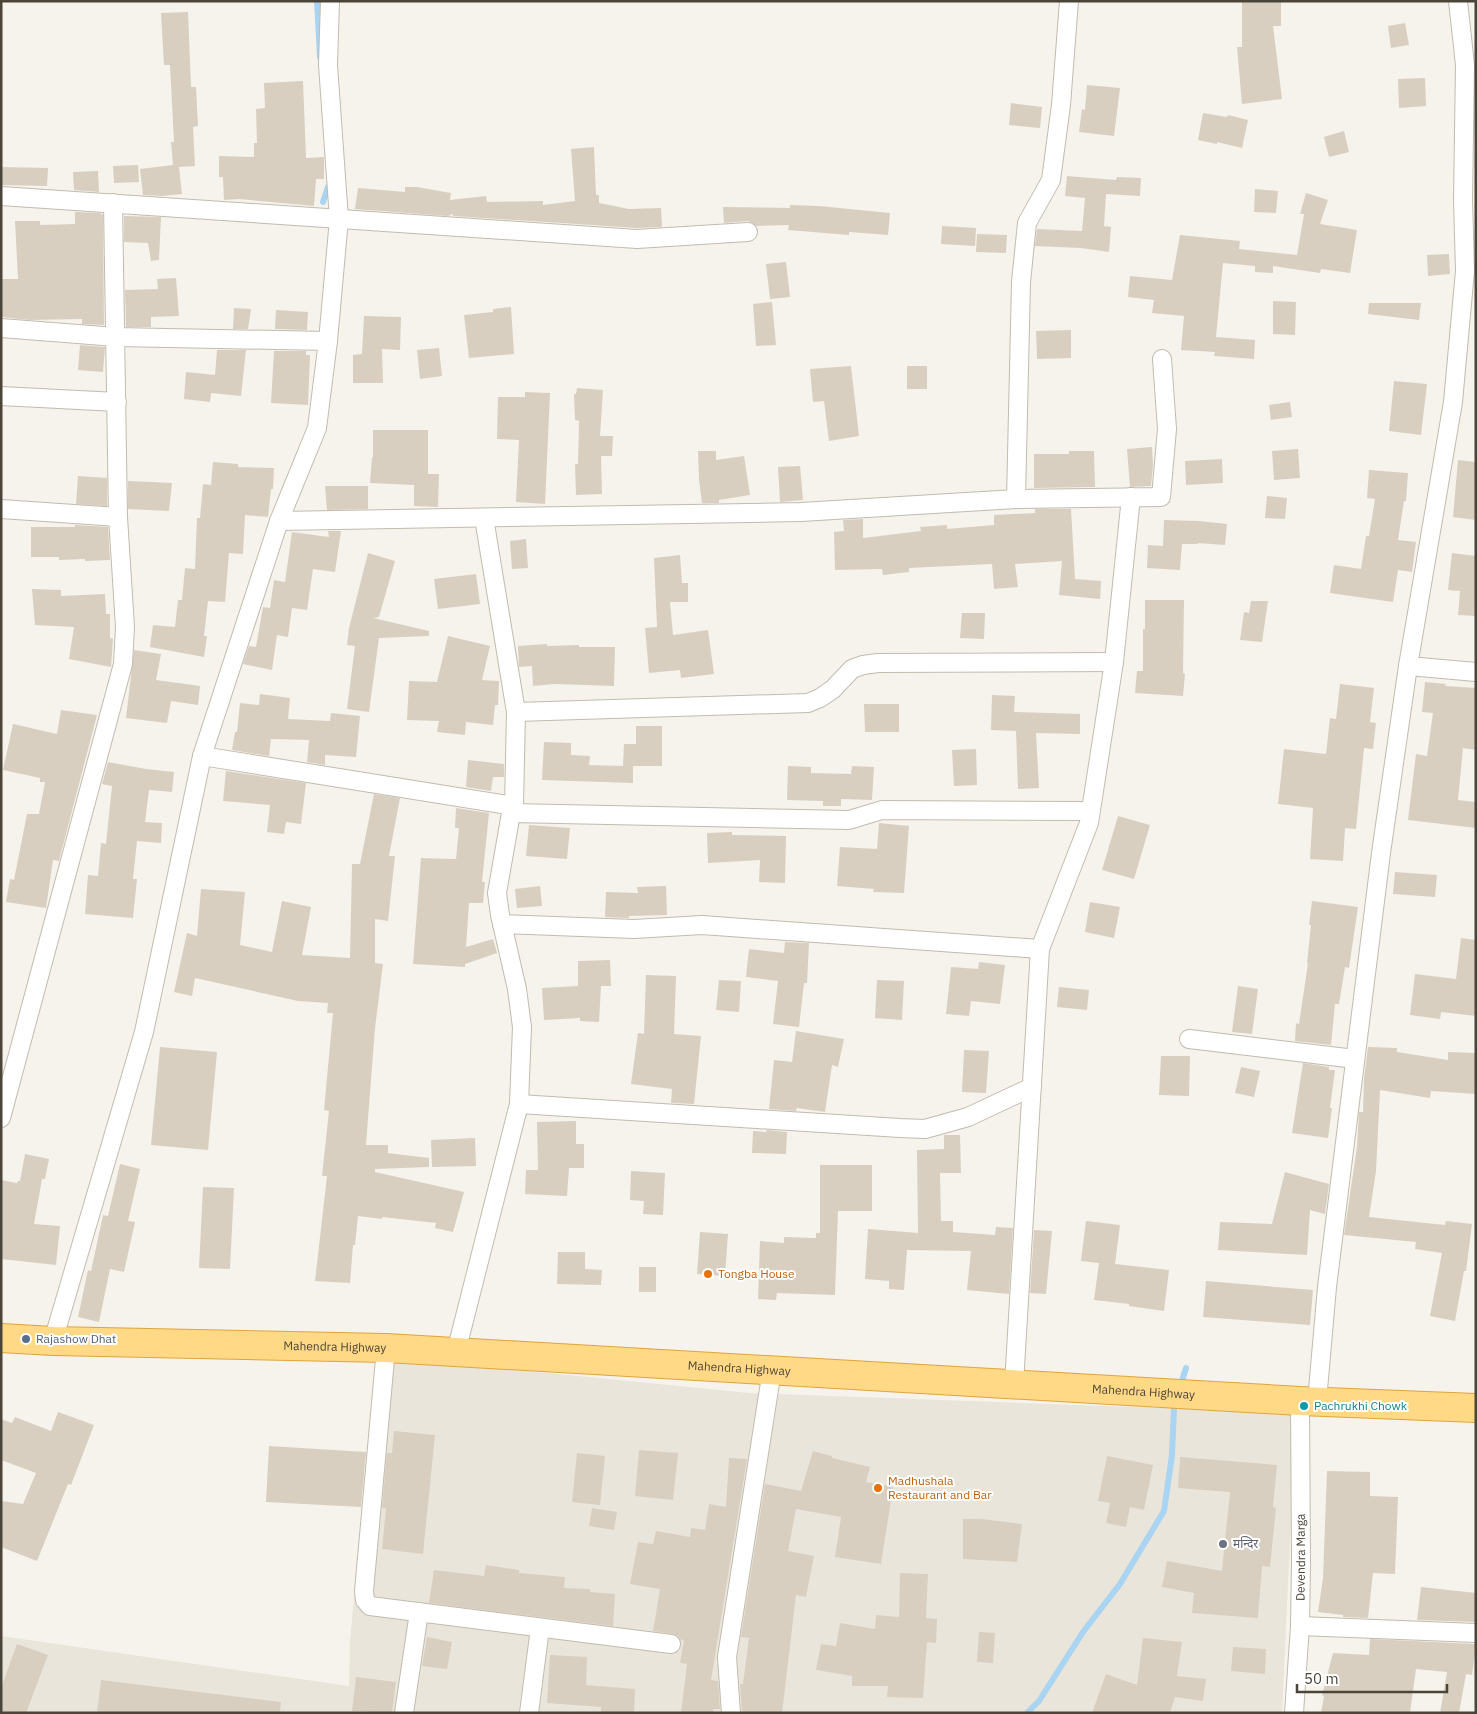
<svg xmlns="http://www.w3.org/2000/svg" width="1477" height="1714" font-family="'IBM Plex Sans','Noto Sans Devanagari',sans-serif">
<style>
.residential{fill:#eae5da}
.lines{fill:none;stroke-linecap:round;stroke-linejoin:round}
.stream{stroke:#a9d4f2;stroke-width:6}
.building{fill:#d8cfc1}
.minor-casing{stroke:#c2bbae;stroke-width:20}
.trunk-casing{stroke:#e0a43c;stroke-width:30}
.minor{stroke:#fff;stroke-width:18}
.trunk{stroke:#ffd985;stroke-width:28}
.food-dot{fill:#e8710a;stroke:#fff;stroke-width:2}
.service-dot{fill:#5c6f8a;stroke:#fff;stroke-width:2}
.culture-dot{fill:#0f9aa8;stroke:#fff;stroke-width:2}
.worship-dot{fill:#6b7280;stroke:#fff;stroke-width:2}
.labels{text-anchor:middle;stroke-width:4;stroke-linejoin:round;paint-order:stroke}
.food-label{font-size:12px;fill:#c56008;stroke:#fff;text-anchor:start}
.service-label{font-size:12px;fill:#4e5e75;stroke:#fff;text-anchor:start}
.street-label{font-size:12px;fill:#4b4439;stroke:#fff}
.culture-label{font-size:12px;fill:#0d838f;stroke:#fff;text-anchor:start}
.worship-label{font-size:12px;fill:#5b616d;stroke:#fff;text-anchor:start}
</style>
<rect width="100%" height="100%" fill="#f6f3ec"/>
<path class="residential" d="M376 1356 749 1393 1296 1413 1282 1713H1V1636L349 1686 350 1642Z"/>
<g class="lines">
<path class="stream" d="M317 1 320 57
M323 202 328 187
M1180 1387 1186 1368
M1027 1713 1039 1701 1083 1632 1120 1584 1164 1511 1172 1455 1174 1408 1176 1400"/>
</g>
<path class="building" d="M1242 1H1281V26H1273L1282 99 1242 104 1237 47H1242Z
M188 12 191 87H196L198 126 193 127 195 166 179 167 182 194 162 196 143 195 140 169 173 165 171 142H174L170 65H164L161 13Z
M1405 23 1409 45 1391 48 1388 26Z
M1425 78 1426 106 1399 108 1398 79Z
M303 81 306 158 324 157V179H316L314 206 239 199 224 200 223 177H219V156L254 157V143H257L256 109 265 108 264 83Z
M1087 85 1120 88 1114 136 1079 132 1082 109 1085 110Z
M1011 103 1042 107 1040 128 1009 125Z
M1203 113 1227 117 1228 115 1248 120 1242 148 1217 142V144L1198 140Z
M1344 131 1349 152 1329 157 1324 137Z
M594 147 596 195H599V203L629 209 661 208 662 227 637 228 453 216V214L448 216 355 209 358 188 405 192V187H417L451 193 450 200 486 196 487 202 543 201V205L575 201 571 149Z
M138 165 139 182 114 183 113 166Z
M1 167 48 168 47 186 1 185Z
M98 171 99 192 74 190 73 172Z
M1067 176 1116 180 1117 177 1141 178 1140 196 1106 194 1104 226 1111 227 1109 252 1081 248 1035 246 1037 229 1082 231 1085 198 1065 196Z
M1255 189 1278 191 1276 213 1254 212Z
M1306 193 1328 200 1320 224 1357 230 1350 273 1321 269 1320 273 1273 266V273L1255 272V266L1223 263 1216 337 1255 340 1254 359 1214 356 1215 352 1181 350 1184 316 1152 313 1154 300 1128 297 1130 276 1172 280 1180 235 1240 241 1239 249 1297 255 1304 214H1300Z
M790 205 819 206 890 213 888 235 849 232V235L788 230 789 225 756 226 748 221 724 223 723 207 790 208Z
M75 212 100 213 103 215 104 325 82 324V319L30 320 2 317V279H18L15 221H40V225L75 224Z
M124 216 161 217 159 260 151 261 148 243 124 242Z
M942 226 976 228 975 246 941 244Z
M977 234 1007 235 1006 253 976 252Z
M1449 254 1450 274 1428 276 1427 255Z
M786 262 790 297 770 299 766 264Z
M176 278 179 316 151 317V327H126L125 290 158 289 157 279Z
M1273 301 1296 302 1295 335 1273 334Z
M772 302 776 345 756 346 753 304Z
M1369 303H1421L1419 320 1368 314Z
M511 307 514 354 469 358 464 315 493 312V309Z
M234 308 251 309 248 329H233Z
M276 310 308 312 307 330 275 329Z
M364 316 401 317 400 350 382 349 383 383H353V355L362 354Z
M1071 330V358L1037 359 1036 331Z
M80 345 105 347 103 372 78 370Z
M439 348 442 376 420 379 417 350Z
M217 350H246L241 396 211 393 210 402 184 399 186 372 215 375Z
M274 351H306V355H310L308 405 271 403Z
M851 366 859 436 829 441 824 401 813 402 810 369Z
M907 366H927V389H907Z
M1394 381 1427 384 1421 435 1389 431Z
M577 388 603 390 600 436H613L612 456H601L602 494 576 495 575 464H578L579 421 575 420 574 394H576Z
M525 392 550 393 545 504 516 502 519 440 497 439 498 397H525Z
M1290 402 1292 417 1271 420 1269 405Z
M373 430H428V474H439L438 507 414 506V485L370 483 372 457 373 458Z
M1152 447 1153 465 1151 486 1130 487 1127 449Z
M1298 449 1300 478 1274 480 1272 451Z
M698 451H716V460L744 456 750 495 719 500V503H702L699 480Z
M1069 451H1094L1095 487 1034 488V454H1069Z
M1222 459 1223 483 1186 485 1185 461Z
M1458 460 1476 462V520L1453 517Z
M213 462 238 464V467L274 468 273 489H271L268 517 245 515 243 554 229 553 225 602 208 601 204 636H207L204 657 150 647 153 625 175 627 178 600H182L185 568 195 569 197 518H200L203 484 211 485Z
M800 466 803 500 780 502 778 467Z
M1369 470 1408 473 1406 501H1404L1398 540 1416 542 1412 572 1398 570 1393 602 1330 593 1334 565 1361 569 1366 536H1369L1375 499 1367 498Z
M78 476 107 478V506L76 504Z
M128 481 172 483 169 511 128 509Z
M325 486H368V509L327 510Z
M1267 496 1287 498 1285 519 1265 518Z
M1035 509H1071L1075 579 1101 581 1100 599 1059 595 1062 561 1015 564 1018 587 994 589 992 564 909 568V572L883 575 882 569 835 570 834 532 844 531 843 520 863 519V538L921 531 920 527 947 525V529L994 525V515L1035 513Z
M1164 520 1199 521 1227 524 1225 545 1198 543V544H1182L1180 570 1147 568 1148 545 1163 546Z
M75 525 108 527 110 560 85 561V559L59 560V557H31V527H75Z
M328 531H341L335 572 313 569 307 610 292 608 288 637 277 635 272 670 243 664 249 646 256 647 263 607 270 608 274 580 285 582 292 532 329 537Z
M526 539 528 568 512 569 510 541Z
M368 553 395 561 379 617 373 618 429 631V636L379 638 369 712 347 709 355 646 347 645 349 628Z
M1452 553 1476 556V616L1458 615 1460 591 1448 590Z
M680 555 682 583H688V602H670L673 635 708 630 714 674 681 678 680 670 649 673 645 628 657 627 654 558Z
M476 574 480 604 438 609 434 579Z
M32 589 61 590V596L105 594 106 614H110V638L113 639 111 667 69 659 74 627 35 625Z
M1145 600H1184L1183 673 1185 674 1183 696 1135 693 1137 671H1143V629H1145Z
M1251 601H1268L1262 642 1240 640 1244 612 1249 613Z
M962 613H985L984 639 960 638Z
M448 636 490 646 482 680 499 681 498 705H495L493 725 466 722 465 735 437 732 439 721 407 720 409 681 437 682Z
M547 644V646L579 645V647H615L614 686 555 684 533 686 532 666 519 667 518 646Z
M134 650 161 654 156 680 200 686 198 705 171 701 167 723 126 718Z
M1425 682 1446 684 1445 686 1476 688V750L1463 748 1458 800 1476 802V828L1408 820 1416 754 1427 756 1433 713 1422 712Z
M1340 684 1374 688 1370 722 1376 723 1373 749 1364 748 1356 829 1345 828 1343 861 1310 859 1313 808 1278 804 1284 749 1326 754 1330 718 1336 719Z
M260 694 290 698 288 719 330 721 331 713 360 716 356 757 325 755V765L307 762 309 740 271 739 269 756 232 750 235 732H237L240 703 259 705Z
M992 695 1015 696 1014 712 1080 714V734L1036 733 1039 788 1018 789 1016 731 991 730Z
M864 704H899V732H865Z
M61 710 97 715 59 861 53 860 46 908 6 902 10 879 14 880 27 814H39L45 782H40V778L3 770 13 724 57 734Z
M636 726H662V766H625H633V783L542 780 544 742 571 743V755L590 756 589 765 623 766 624 744H636Z
M976 749 977 785 954 786 952 750Z
M468 760 504 764V777H493L491 791 466 787Z
M108 762 146 769 174 772 172 792 149 790 145 822 162 823 161 843 137 841 133 879H137L133 918 85 914 88 875 98 876 101 843 106 844 112 786 102 784Z
M788 766 811 767V773L851 774 852 766 874 767 872 800 841 799V806H823V801L787 800Z
M226 771 306 783 301 824 286 822 284 834 267 832 270 805 223 801Z
M374 794 400 798 389 856H395L388 921 375 919V963L383 964 375 1028 366 1145H388V1153L429 1158V1167L375 1169V1172L464 1192 453 1232 435 1228 436 1223 382 1217V1219L358 1216 355 1245H353L350 1283 315 1281 327 1176H322L329 1111 324 1110 333 1013H327L328 1003 298 1001 195 978 192 996 174 992 187 933 197 936 201 889 245 892 240 945 272 952 282 901 311 907 302 955 350 958 352 864H360Z
M456 808 489 813 482 882H485L483 903H469L466 947 493 939 497 953 465 964V967L413 964 421 858 456 859 459 828H455Z
M1118 816 1150 825 1134 879 1102 870Z
M879 823 909 826 904 893 873 892 874 889 837 886 840 847 877 849Z
M529 825 570 828 567 859 526 856Z
M732 832V835L786 836 785 883 759 882 760 860 708 863 707 833Z
M1395 872 1437 875 1435 897 1393 894Z
M540 886 542 906 517 908 515 889Z
M666 886 667 915 629 916V918L605 917 606 892 638 893 637 887Z
M1312 901 1358 907 1349 968 1345 967 1339 1004H1335L1331 1045 1295 1041 1296 1023 1299 1024 1308 963H1307L1311 925H1309Z
M1090 902 1120 907 1114 938 1085 932Z
M1461 938 1476 940V1016L1441 1012 1440 1019 1410 1015 1415 974 1456 979Z
M785 942 809 943 807 983H804L799 1027 773 1024 778 981 746 977 749 949 784 953Z
M610 960 611 986H601L599 1022 580 1021V1018L544 1020 542 988 578 986V961Z
M979 962 1005 965 1000 1004 971 1001 969 1016 946 1014 951 967 978 969Z
M646 975 676 976 674 1034 701 1036 694 1104 671 1103 672 1089 631 1084 638 1033 644 1034Z
M719 980 741 981 739 1012 716 1010Z
M877 980 904 981 902 1020 875 1018Z
M1238 986 1258 989 1252 1034 1232 1032Z
M1059 987 1089 990 1087 1010 1057 1007Z
M796 1031 844 1039 838 1067 832 1065 825 1112 797 1108 796 1111 769 1109 774 1060 792 1062Z
M160 1047 217 1052 208 1150 151 1145Z
M1368 1047 1397 1048V1052L1448 1060V1052L1476 1053V1094L1431 1091 1430 1098 1380 1090 1376 1171 1369 1217 1445 1225 1446 1221 1472 1224 1466 1271H1464L1455 1321 1430 1316 1442 1253 1415 1249 1416 1242 1344 1235 1357 1147 1359 1112H1363L1364 1078Z
M964 1050 989 1051 986 1093 962 1092Z
M1161 1056H1190L1189 1096 1159 1095Z
M1303 1063 1329 1067V1070H1335L1330 1108H1332L1328 1138 1292 1133Z
M1241 1067 1260 1071 1254 1097 1235 1093Z
M576 1121V1144H584V1168H569L567 1196 525 1194 526 1170H538L537 1122Z
M767 1130 787 1132 786 1154 752 1153 753 1131 766 1132Z
M944 1135H960L961 1173H940L941 1221H953V1232L995 1235 996 1227 1013 1228 1009 1294 967 1290 971 1251 907 1250 904 1290 889 1289V1281L865 1279 868 1229 918 1233 917 1150 944 1149Z
M475 1138 476 1166 432 1167 431 1140Z
M25 1154 49 1159 45 1179H42L34 1224 60 1226 56 1265 1 1259V1180L17 1183 18 1181H20Z
M120 1164 140 1169 128 1221 135 1222 124 1272 110 1269 99 1322 78 1317 88 1270 91 1271 103 1215 108 1216Z
M820 1165H872V1211H838L835 1295 777 1293 776 1300 758 1299 760 1241 784 1243V1237L816 1238V1233H820Z
M631 1171 665 1173 663 1215 643 1214 644 1201 630 1200Z
M1285 1172 1329 1184 1325 1214 1310 1210 1307 1255 1218 1250 1220 1222 1272 1224Z
M203 1187 234 1188 230 1269 199 1268Z
M1086 1221 1120 1225 1115 1264 1169 1270 1164 1311 1129 1306V1304L1094 1300 1099 1263 1081 1261Z
M1034 1230 1052 1231 1046 1294 1030 1293Z
M700 1232 728 1234 725 1276 697 1274Z
M558 1252H585V1269L602 1270 601 1285 557 1284Z
M639 1267H656V1292H639Z
M1206 1281 1313 1290 1310 1325 1203 1317Z
M58 1412 94 1425 71 1485 68 1484 37 1561 1 1547V1501L23 1504 36 1473 1 1460V1419L12 1423 15 1417 51 1431Z
M394 1431 435 1435 423 1554 382 1549 386 1508H382L387 1453H392Z
M269 1446 366 1452 361 1507 266 1502Z
M639 1450 678 1453 673 1500 635 1496Z
M813 1451 832 1456V1458L870 1467 866 1482 893 1487 881 1564 835 1557 841 1517 796 1509 788 1551 814 1556 806 1597 796 1595 782 1713 742 1712 740 1684H743L749 1638 741 1637 765 1484 801 1491Z
M577 1453 605 1456 600 1505 572 1502Z
M1107 1456 1153 1465 1144 1510 1130 1507 1126 1527 1106 1523 1110 1503 1098 1501Z
M1180 1457 1277 1465 1273 1507 1276 1508 1270 1567 1262 1566 1258 1618 1192 1613 1194 1593 1162 1587 1167 1561 1222 1571 1230 1492 1178 1488Z
M729 1458 747 1459 711 1680 718 1681 720 1709H713V1713H681L687 1664 680 1663 684 1640H681L678 1636 673 1634 653 1631 660 1589 630 1584 638 1542 653 1544 656 1531 690 1537 691 1528 705 1530 709 1504 726 1507Z
M1327 1471 1370 1472V1496L1398 1497 1395 1574 1373 1573 1368 1618 1343 1617V1615L1318 1612 1323 1578Z
M592 1508 617 1512 614 1530 589 1526Z
M963 1519H982L1022 1524 1017 1562 963 1559Z
M486 1565 519 1570V1573L565 1577 564 1588 590 1589V1592L615 1594 613 1626 429 1603 434 1570 484 1576Z
M900 1573 928 1574 926 1618 937 1619 936 1643 927 1642 923 1698 887 1697 888 1686H852V1676L816 1670 821 1644 836 1646 840 1623 875 1629 876 1615 899 1617Z
M1421 1587 1476 1593V1622L1417 1620Z
M979 1632 995 1633 993 1663 977 1662Z
M427 1637 452 1642 447 1669 422 1666Z
M1143 1638 1182 1642 1177 1676 1206 1679 1203 1701 1175 1697 1170 1713H1092L1106 1674 1137 1685Z
M1370 1639 1476 1644 1472 1675 1466 1674 1459 1713H1440L1447 1672 1416 1669 1410 1713H1321L1324 1696 1322 1695 1333 1653 1369 1655Z
M17 1644 48 1655 26 1713H1V1688Z
M1233 1647 1266 1649 1265 1674 1231 1671Z
M550 1655 587 1657 586 1685 635 1689 634 1713H601V1707L547 1703Z
M356 1677 396 1682 392 1713 352 1711Z
M101 1680 281 1702 280 1713H97Z"/>
<g class="lines">
<defs>
<g id="minor">
<path d="M1 196 637 239 748 232"/>
<path d="M1 328 116 337 328 341"/>
<path d="M1 396 117 402"/>
<path d="M1016 499 1021 282 1027 223 1051 180 1061 105 1069 1"/>
<path d="M1 509 118 517"/>
<path d="M279 521 801 512 1016 499 1161 497 1167 429 1162 359"/>
<path d="M1408 666 1476 672"/>
<path d="M516 712 808 703 820 698 833 689 852 669 863 665 878 663 1114 662"/>
<path d="M202 756 514 806"/>
<path d="M511 813 849 820 882 810 1090 811"/>
<path d="M502 924 634 929 702 925 1040 949"/>
<path d="M1189 1039 1355 1059"/>
<path d="M519 1104 900 1128 925 1129 968 1117 1032 1087"/>
<path d="M1 1118 123 664 125 627 118 517 113 203"/>
<path d="M53 1341 144 1032 202 756 279 521 317 428 328 341 339 219 328 65 330 1"/>
<path d="M386 1348 364 1591 365 1600 370 1606 671 1644"/>
<path d="M456 1352 519 1104 522 1027 517 989 500 915 497 893 511 813 514 806 516 712 484 518"/>
<path d="M1014 1384 1040 949 1089 823 1114 662 1131 497"/>
<path d="M1317 1401 1327 1287 1381 853 1408 666 1453 402 1465 271 1463 200 1465 65 1458 1"/>
<path d="M1300 1626 1476 1633"/>
<path d="M404 1713 419 1612"/>
<path d="M529 1713 540 1628"/>
<path d="M731 1713 727 1657 772 1370"/>
<path id="s1" d="M1294 1713 1300 1626 1301 1563 1300 1401"/>
</g>
<g id="trunk">
<path id="s2" d="M1 1338 53 1341 386 1348 1300 1401 1476 1408"/>
</g>
</defs>
<use href="#minor" class="minor-casing"/>
<use href="#trunk" class="trunk-casing"/>
<use href="#minor" class="minor"/>
<use href="#trunk" class="trunk"/>
</g>
<g class="food-dot">
<circle cx="708" cy="1274" r="5"/>
<circle cx="878" cy="1488" r="5"/>
</g>
<circle class="service-dot" cx="26" cy="1339" r="5"/>
<circle class="culture-dot" cx="1304" cy="1406" r="5"/>
<circle class="worship-dot" cx="1223" cy="1544" r="5"/>
<g class="labels">
<g class="food-label">
<text x="718" y="1278">Tongba House</text>
<text x="888" y="1485">Madhushala<tspan x="888" dy="14">Restaurant and Bar</tspan></text>
</g>
<g class="service-label">
<text x="36" y="1343">Rajashow Dhat</text>
</g>
<g class="street-label">
<text dy="4" stroke="none"><textPath href="#s2" startOffset="334">Mahendra Highway</textPath></text>
<text dy="4" stroke="none"><textPath href="#s2" startOffset="739">Mahendra Highway</textPath></text>
<text dy="4" stroke="none"><textPath href="#s2" startOffset="1144">Mahendra Highway</textPath></text>
<text dy="4" stroke="none"><textPath href="#s1" startOffset="156">Devendra Marga</textPath></text>
</g>
<g class="culture-label">
<text x="1314" y="1410">Pachrukhi Chowk</text>
</g>
<g class="worship-label">
<text x="1233" y="1548">मन्दिर</text>
</g>
</g>
<rect width="1477" height="1714" fill="none" stroke="#4b4439" stroke-width="5"/>
<path d="M1297 1684v8h150v-8" fill="none" stroke="#4b4439" stroke-width="2.5"/>
<text x="1304" y="1684" font-size="15" fill="#4b4439" stroke="#ffffff" stroke-width="4" paint-order="stroke">50 m</text>
</svg>
